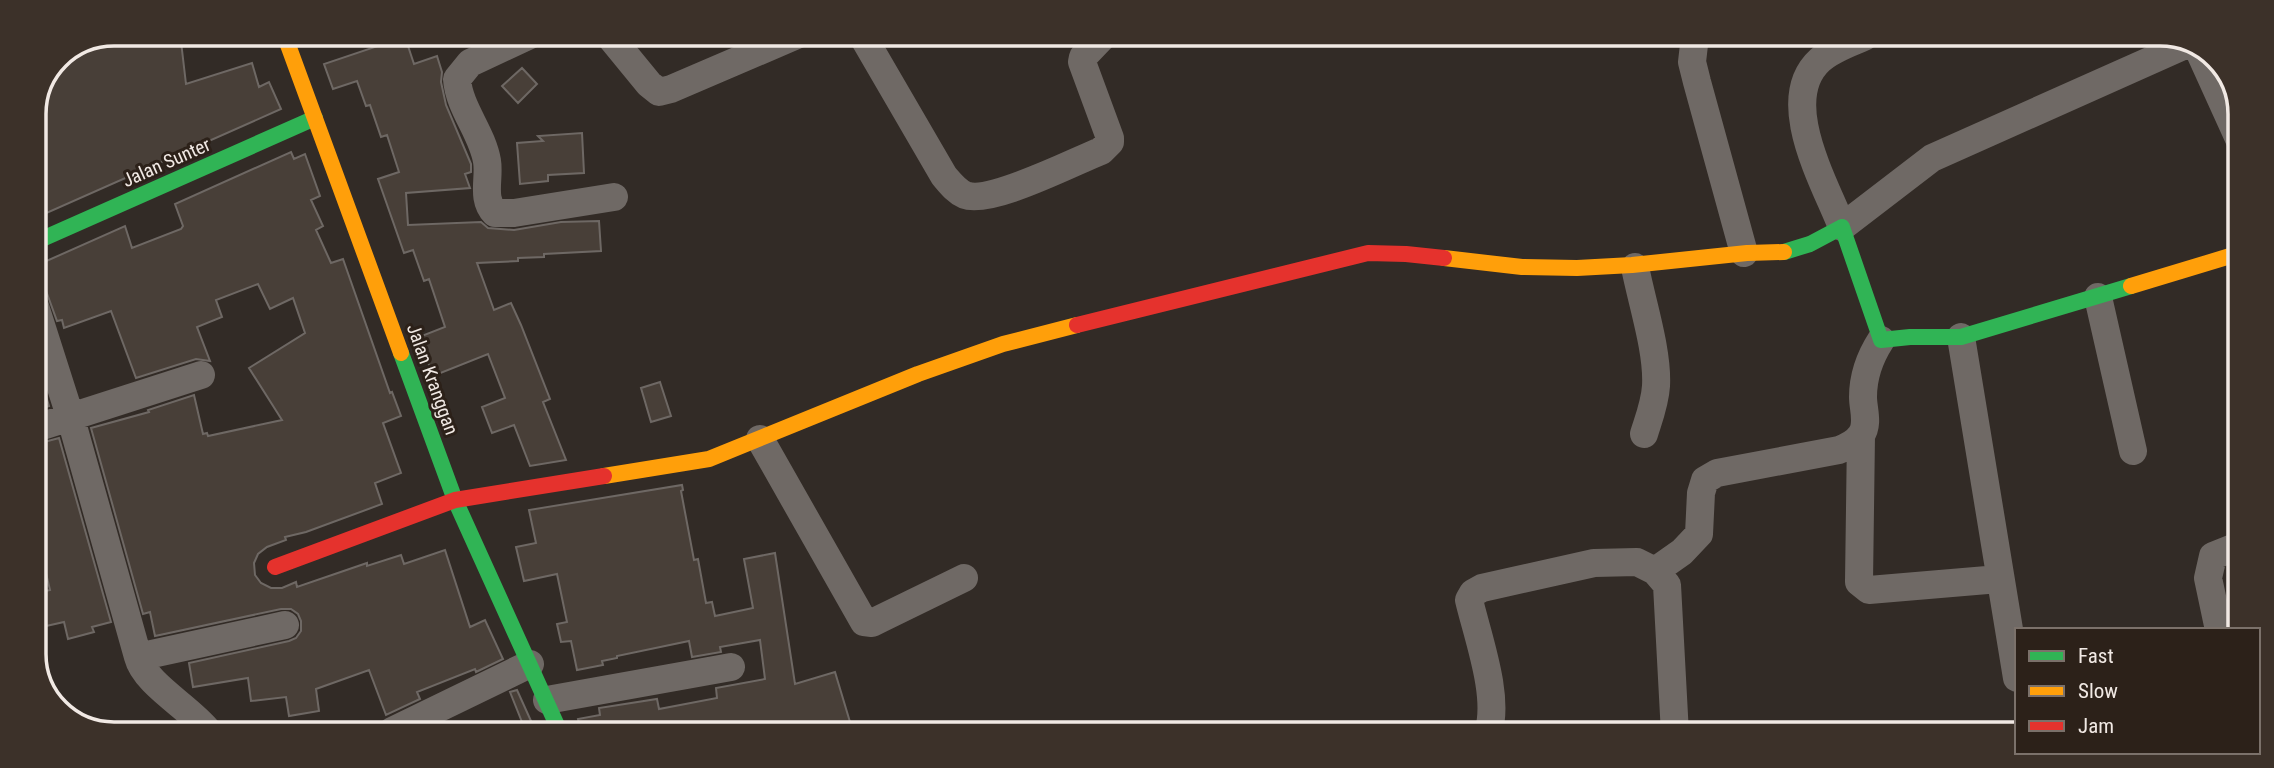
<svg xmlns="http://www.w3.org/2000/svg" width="2274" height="768" font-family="'Roboto Condensed',sans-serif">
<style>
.building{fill:#483f38;stroke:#6e6864;stroke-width:2}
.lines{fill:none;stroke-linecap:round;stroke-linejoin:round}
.street{stroke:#6f6965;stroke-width:28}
.fast{stroke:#30b455;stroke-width:16}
.slow{stroke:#ff9f0a;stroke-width:16}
.jam{stroke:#e5322d;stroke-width:16}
.labels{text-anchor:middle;stroke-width:6;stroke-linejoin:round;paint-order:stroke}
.street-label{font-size:19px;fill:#f1e9e4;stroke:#2c2119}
.rim{fill:none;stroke:#f1e9e4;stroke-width:3.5}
</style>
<rect width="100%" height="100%" fill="#322b26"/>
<path class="building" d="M113 33H180L186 84 252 63 259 87 269 82 281 109 33 219V108L56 59Z
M373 34H404L414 64 437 56 442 72 441 82 446 105 471 164V172L465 174 470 188 406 193 408 225 481 222 488 228 514 230 561 222 599 221 601 251 544 254V257L518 258V261L477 263 494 310 511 303 521 325 550 399 543 402 566 460 530 466 514 425 492 433 482 407 505 398 488 354 433 376 419 337 445 327 429 279 424 281 413 250 404 253 378 179 399 172 387 135 381 137 370 105 366 106 357 81 333 89 324 64 378 46Z
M522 68 537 84 518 103 502 86Z
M582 133 584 173 548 175V181L520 184 517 143 543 141 538 136Z
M291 152 294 159 305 154 320 196 311 200 323 226 316 230 331 263 343 259 390 393 392 392 401 416 383 423 401 473 375 483 382 504 306 532 285 537 286 540 267 547 258 554 254 563 255 575 261 583 271 588H282L296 582 297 587 367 563V566L401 555 404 564 445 550 470 627 485 620 503 659 476 672 475 669 417 692 420 699 386 715 369 670 316 689 319 711 289 716 286 697 251 701 248 678 193 687 189 663 289 641 296 638 301 631V621L298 614 291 609H281L155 636 150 612 143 614 91 428 149 412 148 410 194 395 203 434 207 433 208 436 282 420 249 368 305 333 293 298 270 309 258 284 216 300 222 317 197 327 210 361 196 359 136 378 111 311 64 328 62 320 57 321 45 288 33 284V264L42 263 125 226 132 248 181 229 183 226 175 204Z
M40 375 49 406 33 411V377Z
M660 382 671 416 651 422 641 388Z
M59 438 111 622 92 627 94 632 68 639 64 622 33 629V594L50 590 40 548 33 550V445Z
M682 485 683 490 681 491 694 560 698 559 706 603 712 602 715 616 753 608 744 559 775 553 795 684 835 672 853 732H581L578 719 600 715 599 708 657 699 659 709 717 698 716 688 765 679 760 640 720 647 721 652 692 657 689 641 617 656V658L602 661 603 665 577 670 571 641 561 642 557 624 567 622 557 574 524 581 516 547 536 543 529 510Z
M517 690 536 732H526L510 692Z"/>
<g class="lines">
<path class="street" d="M532 34 470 63 457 79C459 108 482 132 487 161 490 178 481 199 495 213H514L614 197
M608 34 649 84 659 92 671 89 797 35
M862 35 944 176C950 183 956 191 965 195 990 205 1073 162 1101 151L1110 142V138L1082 62 1083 57 1104 35
M1695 36 1692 62 1697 82 1744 253
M1864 37C1850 43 1832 49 1820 60 1776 100 1825 183 1842 227L1932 158 2192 42
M2196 44 2240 141
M1635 267C1642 303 1658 351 1656 386 1655 403 1649 418 1644 434
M2098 297 2133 451
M33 300 71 419 138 657 285 625
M1961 337 2017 678
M33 429 201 375
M1861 435 1859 582 1869 590 1999 579
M760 439 864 622 872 623 880 619 964 578
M1655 571 1682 552 1699 534 1701 493 1705 480 1717 473 1839 450C1847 447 1856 443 1861 435 1869 424 1863 409 1863 397 1863 376 1870 357 1881 340
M2219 630 2208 578 2213 556 2238 546
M138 657C145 684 189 707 208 731
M547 700 731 667
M392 731 530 664
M1488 733C1500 697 1478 638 1469 600L1473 593 1482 588 1594 563 1637 562 1655 571 1667 585 1675 734"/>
<path class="fast" d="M33 243 315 118
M1784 252 1810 244 1842 227 1881 340 1910 337H1961L2131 286
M401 353 455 500 560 732"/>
<path class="slow" d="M284 34 401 353
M1444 258 1522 267 1577 268 1632 265 1747 253 1784 252
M2131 286 2240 253
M604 476 709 459 918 374 1003 344 1077 325"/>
<path class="jam" d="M1077 325 1368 253 1406 254 1444 258
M275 567 455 500 604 476"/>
</g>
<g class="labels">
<g class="street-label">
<text transform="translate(166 162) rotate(-24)" y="7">Jalan Sunter</text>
<text transform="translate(433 379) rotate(70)" y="7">Jalan Kranggan</text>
</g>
</g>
<path d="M0 0H2274V768H0ZM114 46H2160A68 68 0 0 1 2228 114V654A68 68 0 0 1 2160 722H114A68 68 0 0 1 46 654V114A68 68 0 0 1 114 46Z" fill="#3c3129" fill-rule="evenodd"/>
<path class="rim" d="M114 46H2160A68 68 0 0 1 2228 114V654A68 68 0 0 1 2160 722H114A68 68 0 0 1 46 654V114A68 68 0 0 1 114 46Z"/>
<rect x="2015" y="628" width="245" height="126" fill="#2c2119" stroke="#7b716a" stroke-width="2"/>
<rect x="2029" y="651" width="35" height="10" fill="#30b455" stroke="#7b716a" stroke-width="2"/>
<text x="2078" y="663" font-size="21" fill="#f1e9e4">Fast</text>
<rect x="2029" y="686" width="35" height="10" fill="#ff9f0a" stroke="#7b716a" stroke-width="2"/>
<text x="2078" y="698" font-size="21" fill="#f1e9e4">Slow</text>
<rect x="2029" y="721" width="35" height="10" fill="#e5322d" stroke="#7b716a" stroke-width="2"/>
<text x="2078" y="733" font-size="21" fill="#f1e9e4">Jam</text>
</svg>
